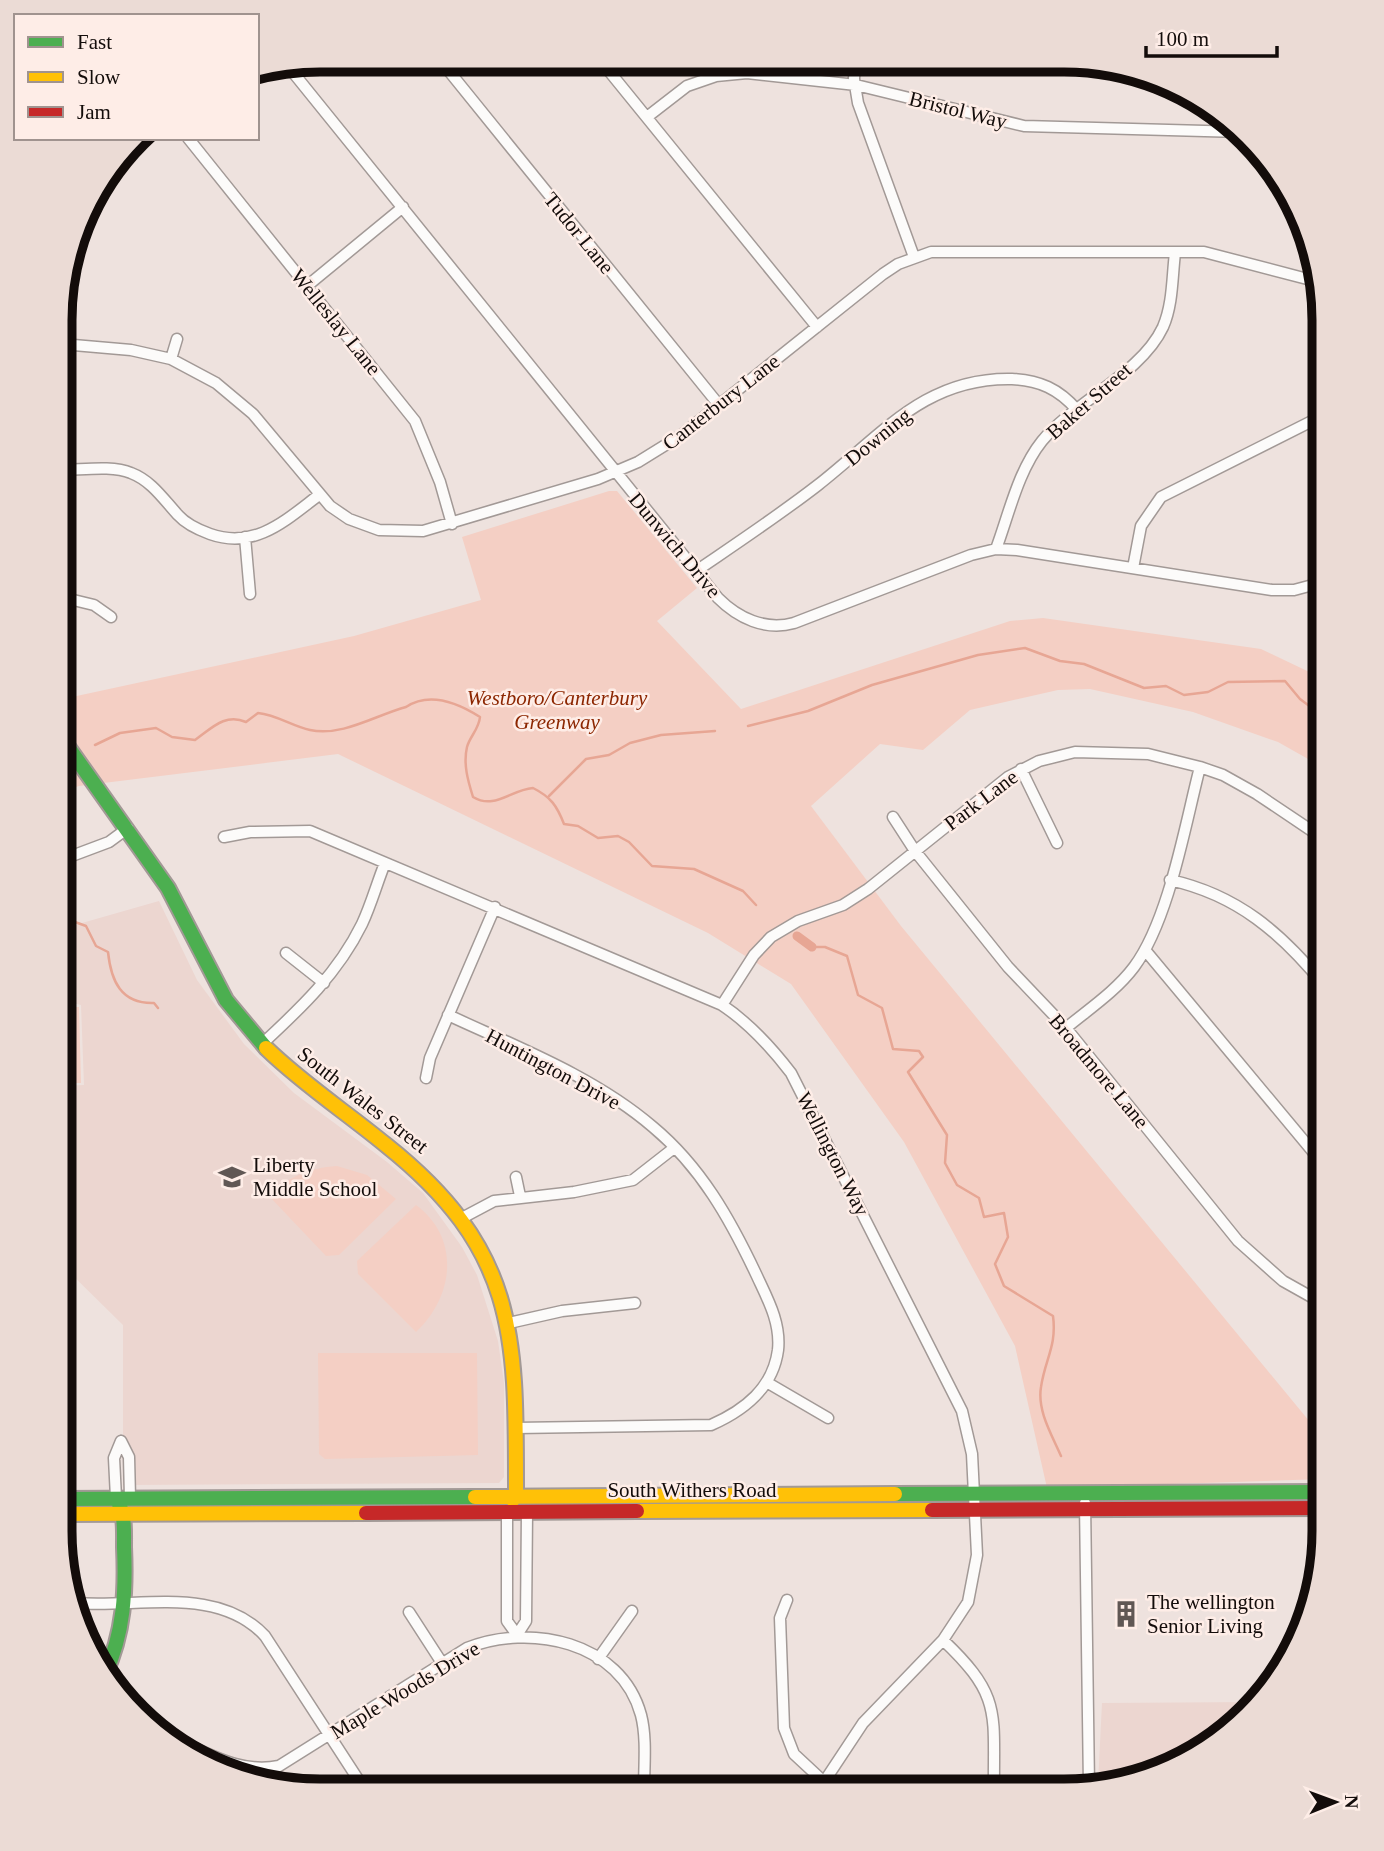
<svg xmlns="http://www.w3.org/2000/svg" width="1384" height="1851" font-family="'Times New Roman',serif">
<style>
.built{fill:#ecd6d0}
.green{fill:#f4cfc4}
.lines{fill:none;stroke-linecap:round;stroke-linejoin:round}
.stream{stroke:#e7a694;stroke-width:2.5}
.canal{stroke:#e7a694;stroke-width:9}
.street-casing{stroke:#a29996;stroke-width:13}
.fast-casing{stroke:#a29996;stroke-width:18}
.slow-casing{stroke:#a29996;stroke-width:18}
.jam-casing{stroke:#a29996;stroke-width:18}
.street{stroke:#fcfbfa;stroke-width:10}
.fast{stroke:#4caf50;stroke-width:14}
.slow{stroke:#ffc107;stroke-width:14}
.jam{stroke:#c62828;stroke-width:14}
.labels{text-anchor:middle;stroke-width:5;stroke-linejoin:round;paint-order:stroke}
.street-label{font-size:21px;fill:#130c0a;stroke:#feede7}
.park-label{font-size:21px;font-style:italic;fill:#8c2601;stroke:#feede7}
.poi-label{font-size:21px;fill:#130c0a;stroke:#feede7;text-anchor:start}
.rim{fill:none;stroke:#130c0a;stroke-width:9}
</style>
<rect width="100%" height="100%" fill="#eee2de"/>
<path class="built" d="M159 901 197 980 244 1044 294 1093 387 1162 423 1193 462 1247 477 1275 498 1341 504 1383V1477L499 1483 123 1485V1325L60 1263V1086L84 1085 81 1005 60 1000 61 929Z
M1102 1703 1256 1702 1257 1703 1236 1727 1180 1764 1098 1784Z"/>
<path class="green" d="M609 491H617L697 588 657 621 741 709 1010 621 1043 618 1261 649 1324 679V768L1278 742 1193 712 1090 689 1058 690 970 710 923 750 880 744 811 806 901 926 1324 1439V1479L1047 1488 1015 1346 904 1142 791 984 708 933 338 754 79 786 61 792V711L72 697 354 636 481 600 462 537Z
M60 1007H79L81 1083H60Z
M337 1166 367 1175 396 1199 339 1255 326 1256 269 1196C289 1176 309 1168 337 1166Z
M416 1205C461 1238 454 1297 416 1332L358 1274 357 1261Z
M318 1353H477L478 1455 325 1459 319 1454Z"/>
<g class="lines">
<path class="stream" d="M748 726 808 711 872 685 978 655 1025 648 1060 661 1084 664 1144 688 1166 686 1184 695 1208 692 1228 682 1285 681 1300 699 1324 717
M95 745 120 733 156 728 172 737 195 740C212 728 225 713 246 722L258 713C277 715 292 726 310 730 342 737 376 715 406 707 430 691 458 703 480 717 479 729 470 736 467 747 463 764 468 781 473 797 495 810 510 790 533 788 551 797 557 806 564 824L578 826 598 838 618 836 629 842 652 866 694 869 743 891 756 905
M549 796 586 759 609 755 630 743 661 735 715 731
M61 929 75 922 86 926 96 946 108 952C111 981 121 1004 154 1003L158 1008
M812 947H825L847 956 858 995 882 1008 893 1049 919 1051 923 1057 908 1072 947 1135 945 1163 957 1185 979 1198 984 1217 1004 1213 1008 1237 995 1264 1004 1286 1053 1316C1057 1346 1045 1359 1041 1387 1037 1411 1052 1435 1061 1456"/>
<path class="canal" d="M797 936 812 947"/>
<defs>
<path id="street" d="M440 60 719 405
M600 60 817 327
M855 61 854 79 858 103 914 257
M287 65 718 598C738 618 765 631 794 623L971 555 996 549 1017 550 1272 590H1294L1324 582
M647 117 687 86 716 76 747 73 856 85 1024 126 1241 132
M188 138 415 421 440 482 452 524
M86 215 89 216
M307 286 403 207
M62 344 131 350 171 359 216 383 253 414 330 506 349 519 379 530 423 531 598 479 638 462 680 436 883 274 898 264 931 252H1204L1315 281
M171 359 177 339
M61 470C82 470 112 465 131 473 152 481 164 500 178 515 186 524 199 530 210 534 255 550 286 520 319 495
M245 537 250 594
M996 549C1009 514 1018 471 1042 441 1075 401 1141 374 1163 327 1173 304 1172 277 1175 253
M1133 568 1141 526 1161 497 1324 415
M696 571C737 543 778 516 818 485 882 435 925 377 1012 379 1039 380 1059 389 1077 410
M61 597 94 605 111 617
M1021 769 1057 843
M893 817 915 851 1008 967 1066 1028 1238 1241 1283 1281 1324 1304
M224 837 250 832 310 831 722 1005C749 1023 771 1047 791 1073L962 1411 972 1454 977 1555 968 1602 943 1640 863 1723 818 1791
M61 860 109 842 128 828
M1170 880C1238 895 1281 933 1324 985
M1145 950 1324 1165
M286 953 324 983
M722 1005 754 955 771 937 798 921 843 905 868 889 1008 777 1039 761 1075 752 1148 754 1200 767 1223 775 1257 794 1324 839
M448 1015C517 1047 595 1077 653 1127 701 1167 730 1219 756 1274 767 1298 781 1322 778 1350 773 1388 745 1410 711 1425L516 1428
M1066 1028C1089 1009 1116 991 1134 967 1169 920 1185 825 1200 767
M262 1044C301 1008 338 973 362 924 371 905 377 883 385 863
M426 1078 430 1058 495 907
M516 1177 520 1196
M462 1218 494 1201 574 1192 633 1180 674 1148
M509 1323 562 1311 635 1303
M768 1383 828 1418
M121 1441 129 1457 130 1498
M116 1498 114 1458 121 1441
M1085 1503 1089 1786
M507 1512V1621L517 1635 526 1621 527 1512
M787 1600 780 1618 784 1728 794 1754 823 1781
M76 1603C139 1608 218 1585 265 1636L365 1790
M409 1612 442 1663
M943 1640C1003 1697 993 1713 994 1791
M598 1659 632 1611
M158 1733C200 1746 233 1775 279 1766L467 1648C529 1623 621 1641 641 1715 647 1738 644 1766 644 1790
M530 1783 556 1790
M566 1790 644 1789"/>
<path id="fast" d="M61 737 168 888 226 1000 266 1048
M895 1494 1324 1492
M60 1499 475 1497
M105 1674C124 1633 126 1591 124 1547 124 1532 125 1517 119 1504"/>
<path id="slow" d="M266 1048C303 1084 346 1112 386 1145 519 1251 516 1337 516 1495L513 1500
M475 1497 895 1494
M637 1511 932 1510
M60 1514 366 1513"/>
<path id="jam" d="M932 1510 1324 1508
M366 1513 637 1511"/>
</defs>
<use href="#street" class="street-casing"/>
<use href="#fast" class="fast-casing"/>
<use href="#slow" class="slow-casing"/>
<use href="#jam" class="jam-casing"/>
<use href="#street" class="street"/>
<use href="#fast" class="fast"/>
<use href="#slow" class="slow"/>
<use href="#jam" class="jam"/>
</g>
<defs>
<symbol id="school-bare" viewBox="-9 -9 18 18"><path d="M0-5L7-2L0 1L-7-2ZM-4 1L0 2.5L4 1V4Q0 6-4 4Z" fill="#605754" stroke="#feede7" stroke-width="2.5" paint-order="stroke"/></symbol>
<symbol id="building-bare" viewBox="-9 -9 18 18"><path d="M-4-6H4V6H1V3H-1V6H-4ZM-2.5-4.3h1.7v1.8h-1.7ZM.8-4.3h1.7v1.8H.8ZM-2.5-1h1.7V.8h-1.7ZM.8-1h1.7V.8H.8Z" fill="#605754" stroke="#feede7" stroke-width="2.5" paint-order="stroke"/></symbol>
</defs>
<g fill-rule="evenodd">
<use href="#school-bare" x="213" y="1158" width="38" height="38"/>
<use href="#building-bare" x="1107" y="1595" width="38" height="38"/>
</g>
<g class="labels">
<g class="street-label">
<text transform="translate(958 110) rotate(14)" y="7">Bristol Way</text>
<text transform="translate(579 233) rotate(51)" y="7">Tudor Lane</text>
<text transform="translate(336 322) rotate(51)" y="7">Welleslay Lane</text>
<text transform="translate(1089 401) rotate(-41)" y="7">Baker Street</text>
<text transform="translate(721 402) rotate(-38)" y="7">Canterbury Lane</text>
<text transform="translate(878 437) rotate(-39)" y="7">Downing</text>
<text transform="translate(675 545) rotate(50)" y="7">Dunwich Drive</text>
<text transform="translate(981 800) rotate(-37)" y="7">Park Lane</text>
<text transform="translate(553 1069) rotate(28)" y="7">Huntington Drive</text>
<text transform="translate(1099 1071) rotate(50)" y="7">Broadmore Lane</text>
<text transform="translate(363 1100) rotate(38)" y="7">South Wales Street</text>
<text transform="translate(833 1154) rotate(63)" y="7">Wellington Way</text>
<text x="692" y="1497">South Withers Road</text>
<text transform="translate(405 1690) rotate(-31)" y="7">Maple Woods Drive</text>
</g>
<g class="park-label">
<text x="557" y="705">Westboro/Canterbury<tspan x="557" dy="24">Greenway</tspan></text>
</g>
<g class="poi-label">
<text x="253" y="1172">Liberty<tspan x="253" dy="24">Middle School</tspan></text>
<text x="1147" y="1609">The wellington<tspan x="1147" dy="24">Senior Living</tspan></text>
</g>
</g>
<path d="M0 0H1384V1851H0ZM320 72H1064A248 248 0 0 1 1312 320V1531A248 248 0 0 1 1064 1779H320A248 248 0 0 1 72 1531V320A248 248 0 0 1 320 72Z" fill="#ebdbd5" fill-rule="evenodd"/>
<path class="rim" d="M320 72H1064A248 248 0 0 1 1312 320V1531A248 248 0 0 1 1064 1779H320A248 248 0 0 1 72 1531V320A248 248 0 0 1 320 72Z"/>
<rect x="14" y="14" width="245" height="126" fill="#feede7" stroke="#a0938f" stroke-width="2"/>
<rect x="28" y="37" width="35" height="10" fill="#4caf50" stroke="#a0938f" stroke-width="2"/>
<text x="77" y="49" font-size="21" fill="#130c0a">Fast</text>
<rect x="28" y="72" width="35" height="10" fill="#ffc107" stroke="#a0938f" stroke-width="2"/>
<text x="77" y="84" font-size="21" fill="#130c0a">Slow</text>
<rect x="28" y="107" width="35" height="10" fill="#c62828" stroke="#a0938f" stroke-width="2"/>
<text x="77" y="119" font-size="21" fill="#130c0a">Jam</text>
<g transform="translate(1335 1802) rotate(89)" stroke="#feede7" stroke-width="5" paint-order="stroke">
<path d="M0-5L12 26L0 18L-12 26Z" fill="#130c0a"/>
<text y="-10" font-size="19" font-weight="bold" text-anchor="middle" fill="#130c0a">N</text>
</g>
<path d="M1146 46v10h131v-10" fill="none" stroke="#130c0a" stroke-width="3.5"/>
<text x="1156" y="46" font-size="21" fill="#130c0a" stroke="#feede7" stroke-width="5" paint-order="stroke">100 m</text>
</svg>
